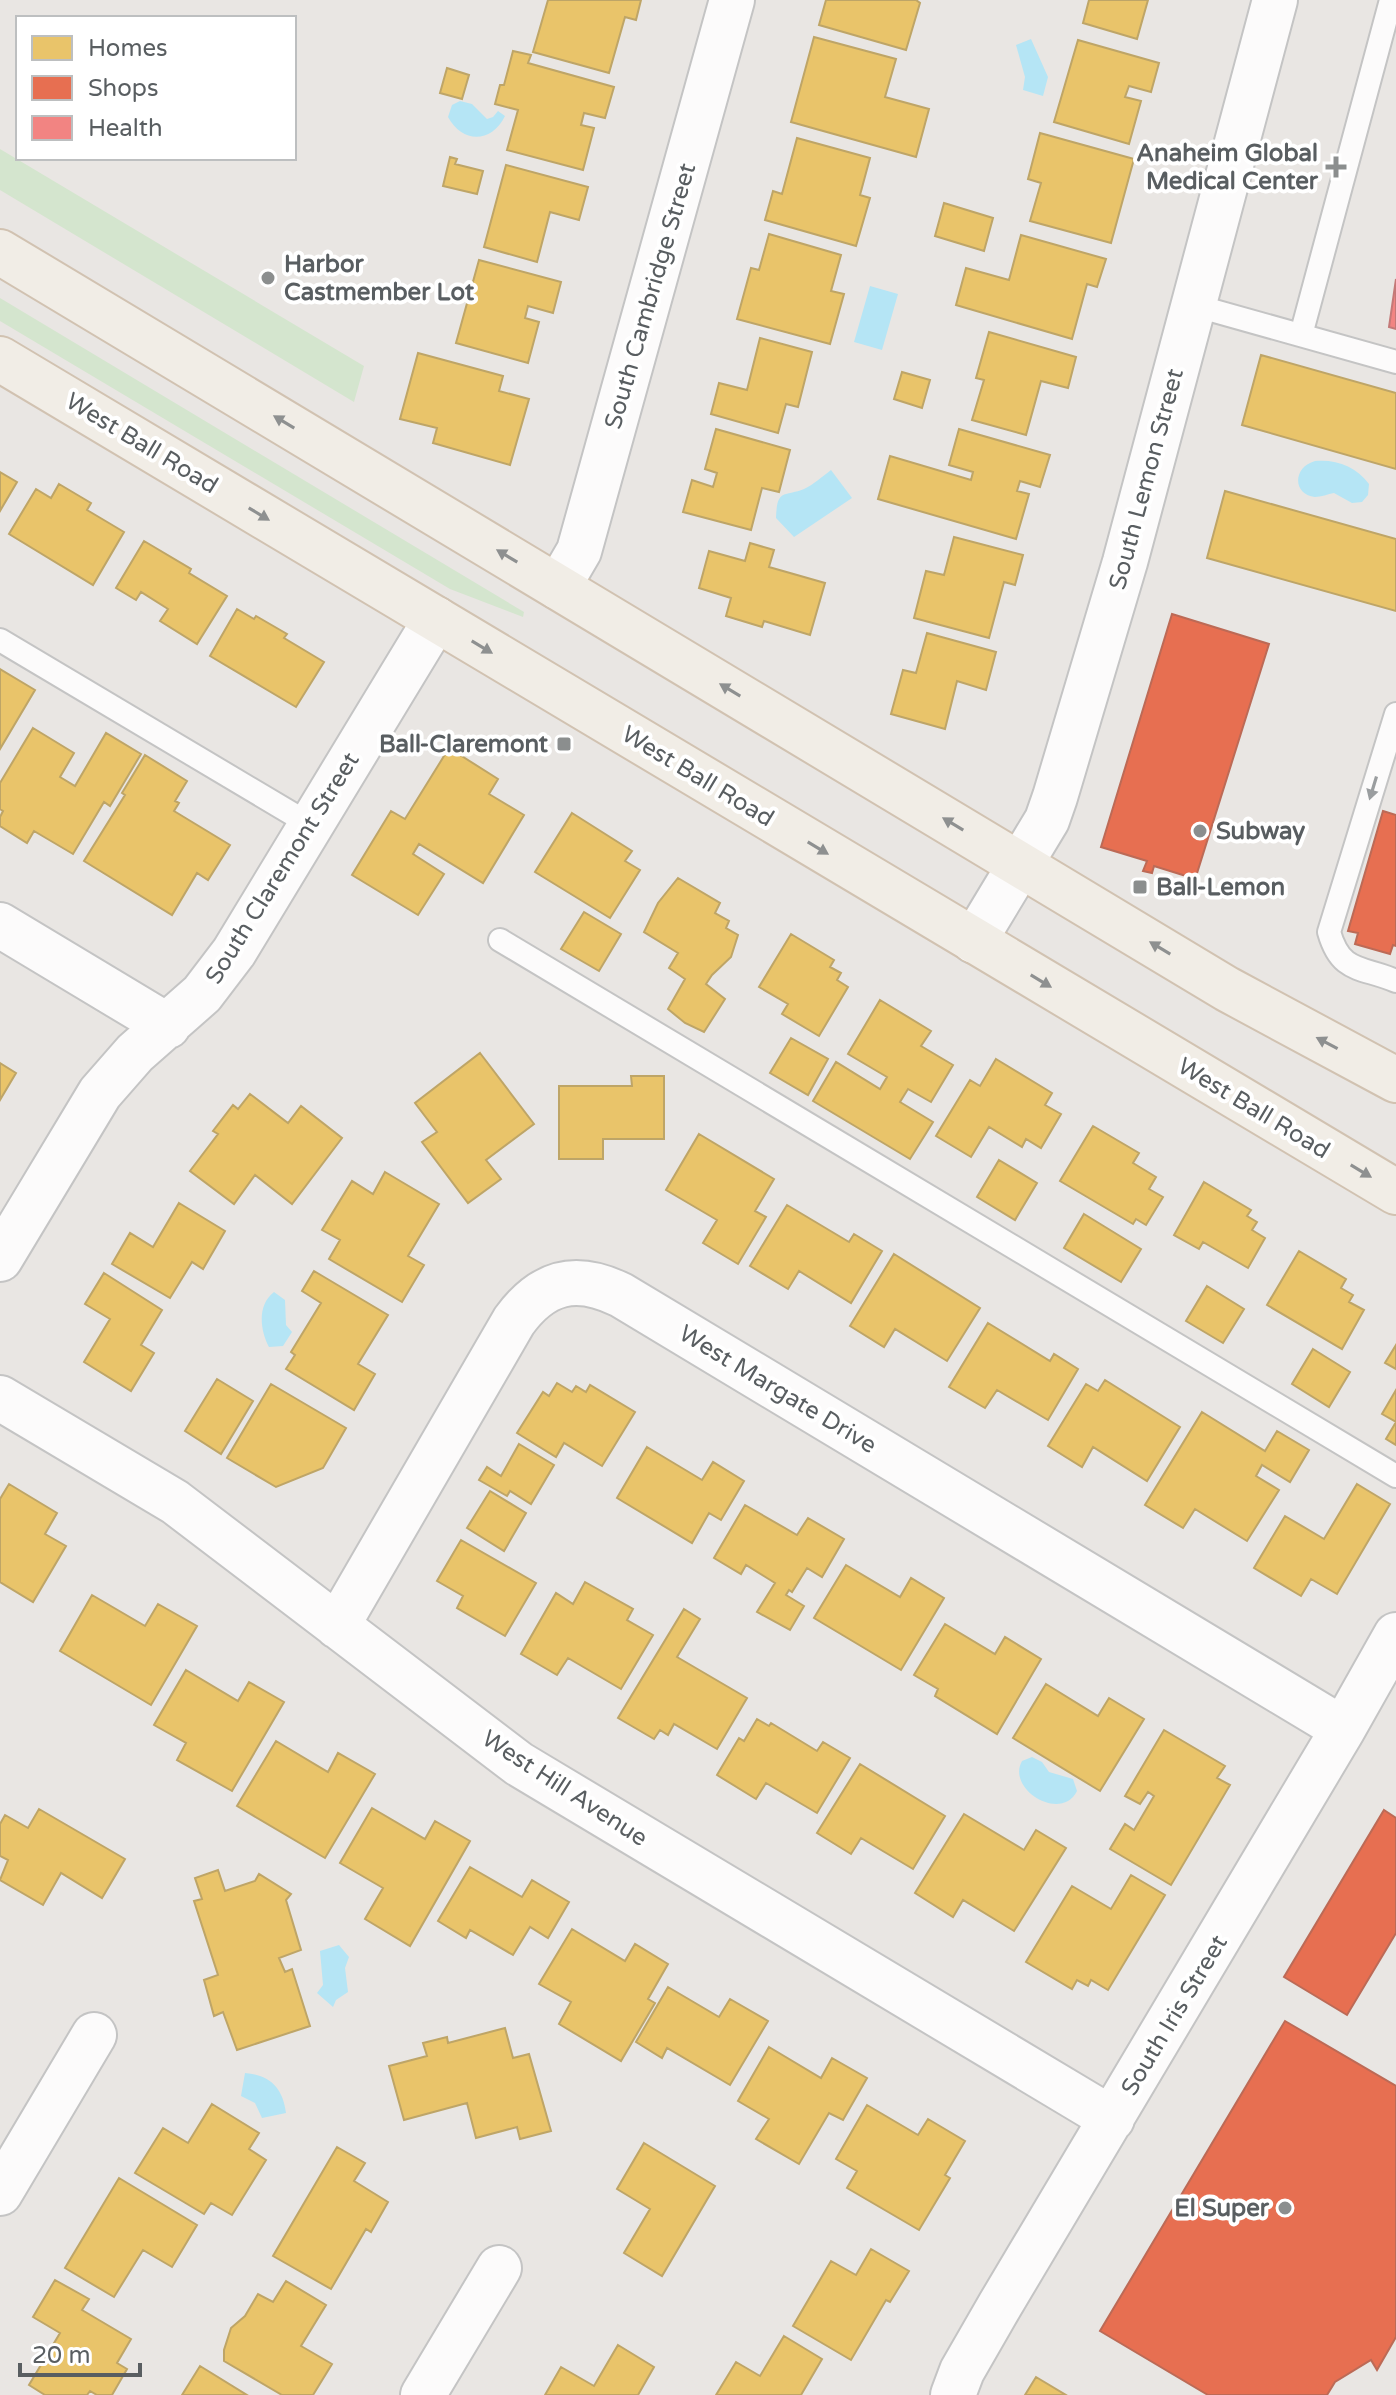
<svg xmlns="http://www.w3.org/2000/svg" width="1396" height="2395" font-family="'Varela Round',sans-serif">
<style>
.green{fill:#d4e5ce}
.water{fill:#b5e5f5}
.homes{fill:#e9c46a;stroke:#bea567;stroke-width:2}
.shops{fill:#e76f51;stroke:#bc6a56;stroke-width:2}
.health{fill:#f28482;stroke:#c47978;stroke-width:2}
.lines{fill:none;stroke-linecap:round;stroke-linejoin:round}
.service-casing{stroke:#c4c4c4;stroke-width:26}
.minor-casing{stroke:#c4c4c4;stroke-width:48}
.primary-casing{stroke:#d1c2b1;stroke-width:48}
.service{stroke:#fcfbfb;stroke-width:22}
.minor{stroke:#fcfbfb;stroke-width:44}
.primary{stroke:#f1ede6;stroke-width:44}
.oneway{fill:#8e9090}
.oneway2{fill:#9a9d9f}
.poi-dot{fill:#8b8e8e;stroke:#fff;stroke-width:3}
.labels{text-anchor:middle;stroke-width:8;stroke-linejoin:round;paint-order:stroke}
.poi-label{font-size:24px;font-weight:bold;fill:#595e61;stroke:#fff;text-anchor:end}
.street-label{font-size:24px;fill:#595e61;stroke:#fff}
</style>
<rect width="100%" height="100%" fill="#e9e6e3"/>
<path class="green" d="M0 149 364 366 354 402 0 190Z
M0 298 524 612 523 617 450 589 0 321Z"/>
<path class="water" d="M1031 39 1048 77 1043 96 1023 90 1025 77 1016 45Z
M460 101 472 104 487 119 493 117 498 111 505 116C491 144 462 143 448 117L452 105Z
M870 286 898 294 882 350 854 342Z
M1315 461C1336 459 1356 466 1369 484L1368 495 1362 502 1352 503 1334 493C1328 494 1321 497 1315 497 1292 494 1293 467 1315 461Z
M831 470 852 498 794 537 776 518C777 488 784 497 804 489 813 485 823 476 831 470Z
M274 1292 285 1300 286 1325 292 1332 283 1346 269 1347C260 1330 257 1305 274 1292Z
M1032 1757 1042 1762 1049 1772 1073 1779 1077 1791C1061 1823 1006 1789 1022 1761Z
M339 1945 349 1957 345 1968 348 1992 336 2000 333 2007 317 1993 323 1985 320 1951Z
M245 2073C270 2075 283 2088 286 2113L262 2118 255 2103 241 2096Z"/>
<path class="homes" d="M548 0H641L636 20 625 17 609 73 533 52Z
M826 0H916L920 3 906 50 819 25Z
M1089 0H1148L1137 39 1083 23Z
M814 37 896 59 885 97 929 109 916 157 791 122Z
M1078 40 1159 63 1151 92 1129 86 1125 97 1141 101 1129 144 1054 122Z
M513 51 531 55 528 63 614 87 605 118 584 113 581 125 594 128 583 170 507 150 518 110 495 104 500 85H504Z
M447 68 469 75 462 99 440 93Z
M1040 133 1134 159 1111 243 1030 221 1041 183 1028 179Z
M797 138 870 158 860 195 870 198 856 246 765 220 773 191 782 194Z
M450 157 457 159 455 164 483 171 477 194 443 186Z
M506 165 588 187 579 220 550 212 537 262 484 247Z
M944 203 993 218 984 251 935 236Z
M769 234 841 255 831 291 844 294 830 344 737 319 751 268 759 270Z
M1021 235 1106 259 1097 287 1087 284 1072 339 956 305 966 268 1009 280Z
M479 260 561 282 553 313 528 306 525 318 539 322 528 363 456 343Z
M989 332 1076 357 1068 388 1041 381 1026 435 972 420 984 380 976 378Z
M760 338 812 352 798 407 786 404 778 433 711 414 719 383 747 390Z
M418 353 503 376 499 391 529 399 510 465 433 443 437 428 400 419Z
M1261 355 1396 393V469L1242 425Z
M902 372 930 380 922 408 894 399Z
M716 429 790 450 779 492 762 488 751 530 683 512 692 480 713 487 717 473 705 469Z
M959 429 1050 455 1040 487 1020 481 1017 491 1029 494 1016 539 878 499 890 456 971 480 973 472 949 465Z
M0 472 17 482 0 511Z
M59 484 91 503 87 510 124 532 93 585 9 534 36 489 51 498Z
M1225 491 1396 539V611L1207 558Z
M954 537 1023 555 1015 585 1004 582 989 638 914 618 926 571 944 575Z
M144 541 191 569 189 573 227 596 197 644 160 621 168 609 141 592 136 600 116 588Z
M750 543 774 550 769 567 825 583 810 635 764 621 762 627 726 616 731 598 699 588 709 551 745 561Z
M237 609 254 619 256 616 287 634 284 638 324 662 296 707 210 656Z
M927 633 996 652 986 690 957 681 945 729 891 714 903 670 916 673Z
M0 669 35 690 0 749Z
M33 728 74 753 60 777 75 786 106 733 141 754 110 806 104 802 73 854 34 831 27 843 0 826V817L3 811 0 809V783Z
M449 748 498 779 489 794 524 815 483 883 419 844 413 854 444 874 418 915 352 875 391 811 405 819Z
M145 755 187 781 175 801 179 803 174 811 230 845 208 880 197 873 172 915 84 861 125 795 122 793Z
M572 813 632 851 625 861 640 870 610 918 535 872Z
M678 878 720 903 715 913 729 921 726 928 738 935 731 957 712 975 706 984 725 999 704 1032 685 1023 668 1009 685 979 669 968 678 953 644 932 658 903Z
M584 912 621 934 599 971 561 949Z
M791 934 834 960 830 967 841 973 837 980 848 987 819 1036 782 1014 788 1004 759 987Z
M880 1000 931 1031 921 1046 953 1065 931 1102 908 1089 900 1102 933 1122 910 1159 813 1101 836 1062 880 1089 887 1077 848 1054Z
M791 1038 828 1059 808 1095 770 1073Z
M480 1053 534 1124 486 1160 501 1179 468 1203 422 1142 437 1132 415 1103Z
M996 1059 1052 1093 1045 1105 1061 1114 1041 1148 1026 1139 1022 1147 989 1127 971 1157 936 1136 970 1080 980 1086Z
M0 1063 16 1073 0 1100Z
M631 1076H664V1139H603V1159H559V1086H632Z
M250 1094 288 1123 301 1106 342 1138 292 1204 255 1175 234 1204 190 1171 218 1134 213 1131 233 1105 238 1109Z
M1093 1126 1139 1153 1133 1163 1156 1177 1149 1189 1163 1197 1146 1225 1136 1219 1133 1224 1060 1181Z
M699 1134 774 1179 755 1211 766 1217 738 1264 703 1243 717 1220 666 1190Z
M999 1160 1037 1183 1015 1220 977 1197Z
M385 1172 439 1204 408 1256 424 1265 402 1302 329 1259 340 1240 322 1230 352 1181 373 1194Z
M1204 1182 1251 1210 1247 1216 1257 1222 1252 1230 1265 1238 1248 1268 1203 1242 1199 1249 1174 1235Z
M179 1203 225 1231 203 1269 192 1262 170 1298 112 1264 130 1233 153 1247Z
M787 1205 849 1242 854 1234 882 1251 851 1303 799 1271 788 1289 750 1266Z
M1084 1214 1141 1249 1121 1282 1064 1248Z
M1299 1251 1346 1279 1341 1288 1353 1295 1349 1302 1364 1310 1342 1349 1267 1305Z
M894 1254 980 1308 947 1361 895 1329 884 1347 850 1326Z
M314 1271 388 1315 358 1364 375 1374 354 1410 286 1369 295 1355 291 1352 321 1303 302 1291Z
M104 1273 162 1310 141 1345 154 1353 131 1391 84 1362 110 1319 85 1304Z
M1207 1286 1244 1309 1223 1343 1186 1321Z
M988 1323 1050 1361 1054 1354 1078 1369 1048 1420 997 1390 985 1408 949 1387Z
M1396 1345V1369L1385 1363Z
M1313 1349 1350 1372 1329 1407 1292 1384Z
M217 1379 253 1401 221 1454 185 1431Z
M1105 1380 1180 1427 1147 1481 1093 1447 1082 1467 1048 1446 1086 1384 1098 1391Z
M557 1383 572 1392 576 1386 586 1392 590 1385 635 1412 602 1466 564 1443 556 1457 517 1433 543 1392 549 1396Z
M271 1384 346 1428 323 1468 276 1487 227 1458Z
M1396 1390V1445L1386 1439 1396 1422 1382 1414Z
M1202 1412 1265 1451 1277 1431 1309 1450 1290 1482 1262 1465 1256 1476 1279 1490 1247 1541 1195 1509 1183 1528 1145 1505Z
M519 1444 554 1465 531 1504 510 1491 507 1496 479 1480 487 1467 501 1476Z
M647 1447 702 1480 713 1462 744 1481 721 1520 709 1513 692 1543 617 1498Z
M9 1484 57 1513 45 1534 66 1546 33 1602 0 1582V1499Z
M1357 1484 1390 1504 1337 1594 1311 1579 1301 1596 1254 1568 1285 1516 1324 1539Z
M490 1491 526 1513 504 1551 467 1528Z
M745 1505 797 1535 808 1518 844 1539 822 1577 807 1568 792 1592 789 1590 786 1595 804 1606 790 1630 757 1612 775 1583 746 1565 741 1574 714 1558Z
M461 1540 536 1583 505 1636 457 1608 463 1596 437 1581Z
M846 1565 900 1597 911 1578 944 1598 901 1670 814 1618Z
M585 1582 633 1609 627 1620 653 1635 621 1689 568 1658 557 1675 521 1654 556 1593 573 1604Z
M92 1595 145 1626 158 1604 197 1626 151 1705 60 1651Z
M684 1609 700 1619 677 1657 747 1698 717 1749 674 1724 668 1735 660 1730 654 1739 618 1718Z
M945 1624 995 1654 1005 1637 1041 1659 997 1734 935 1696 938 1689 914 1675Z
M186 1670 238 1701 249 1682 284 1702 232 1791 177 1760 186 1743 154 1725Z
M1046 1684 1098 1716 1109 1698 1144 1719 1100 1791 1013 1738Z
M757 1719 769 1726 771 1723 817 1751 823 1742 850 1758 817 1813 766 1783 756 1799 717 1775 739 1738 744 1741Z
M1164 1730 1225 1766 1217 1778 1230 1785 1171 1885 1110 1849 1125 1824 1134 1830 1154 1796 1148 1792 1140 1804 1125 1796Z
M276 1741 328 1772 338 1753 375 1774 325 1858 237 1806Z
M860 1764 945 1816 913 1869 861 1838 851 1854 817 1833Z
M372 1808 425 1839 435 1821 470 1841 410 1946 365 1919 383 1888 340 1863Z
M39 1809 125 1859 102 1898 61 1873 43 1905 0 1880 8 1860 0 1856V1824L5 1815 28 1828Z
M964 1814 1024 1850 1036 1830 1066 1848 1014 1931 963 1900 953 1917 915 1893Z
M470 1867 522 1897 532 1880 569 1902 548 1938 530 1927 513 1955 470 1930 466 1938 438 1921Z
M218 1870 225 1891 255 1881 259 1874 291 1894 286 1900 301 1950 279 1958 285 1972 292 1969 310 2026 237 2050 223 2012 214 2016 204 1980 218 1975 194 1901 202 1899 195 1878Z
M1131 1875 1165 1895 1108 1990 1091 1980 1088 1986 1077 1980 1072 1989 1026 1962 1072 1886 1111 1909Z
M572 1929 625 1961 635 1944 668 1964 648 1999 655 2003 621 2061 559 2024 571 2002 539 1984Z
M668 1987 719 2017 730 1999 768 2021 730 2085 667 2048 662 2058 636 2042Z
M505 2028 513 2058 529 2054 551 2131 520 2139 517 2127 476 2138 467 2103 404 2120 389 2066 427 2056 423 2043 447 2037 448 2043Z
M769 2047 821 2078 832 2058 867 2078 843 2120 829 2113 799 2164 756 2139 769 2119 738 2101Z
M212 2104 259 2133 249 2149 266 2160 232 2215 211 2203 204 2214 135 2173 163 2128 188 2143Z
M867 2105 918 2135 928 2119 965 2141 945 2175 950 2178 919 2230 847 2188 857 2171 836 2159Z
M644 2143 715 2186 662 2276 624 2253 650 2209 617 2189Z
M337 2147 365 2163 354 2181 388 2202 371 2232 366 2229 331 2289 273 2256Z
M119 2178 197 2225 172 2267 143 2250 114 2297 65 2268Z
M871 2249 909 2271 890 2302 886 2300 851 2360 793 2326 831 2261 856 2275Z
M55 2280 89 2299 82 2310 131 2339 117 2363 127 2369 112 2395H97L90 2391 87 2395H45L29 2385 60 2333 33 2317Z
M286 2281 326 2305 301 2346 332 2364 313 2395H282L224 2361V2350L231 2328 245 2316 258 2294 273 2302Z
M784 2336 822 2359 801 2395H716L736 2362 760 2376Z
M618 2345 654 2367 638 2395H545L561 2367 594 2386Z
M200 2366 247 2395H182Z
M1036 2377 1066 2395H1025Z"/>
<path class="shops" d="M1172 614 1269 644 1193 886 1184 883 1186 876 1154 866 1152 873 1143 871 1147 861 1101 847Z
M1383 811 1396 815V946L1393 945 1390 954 1355 944 1358 933 1348 931Z
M1384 1810 1396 1818V1933L1347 2015 1284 1977Z
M1285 2021 1396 2086V2337L1377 2370 1371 2360 1335 2382 1327 2395H1208L1100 2331Z"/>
<path class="health" d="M1396 279V329L1389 327Z"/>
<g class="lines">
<defs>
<path id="service" d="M1193 305 1396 362
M1301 335 1391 0
M0 640 311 825
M1396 714 1329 932C1341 974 1361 966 1396 981
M500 940 1396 1476"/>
<path id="minor" d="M558 587 579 551 732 0
M0 925 168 1026
M974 941 1047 820 1055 797 1125 562 1275 0
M0 1259 100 1093 135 1053 202 994 234 952 436 619
M0 1398 175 1502 519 1764 1112 2119
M337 1626 514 1321C543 1281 576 1273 621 1295L1343 1729
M0 2193 94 2035
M423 2395 499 2268
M953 2395 962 2371 1000 2305 1343 1729 1396 1635"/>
<path id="primary" d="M0 252 1227 989 1396 1080
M0 359 1396 1192"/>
</defs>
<use href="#service" class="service-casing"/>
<use href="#minor" class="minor-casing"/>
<use href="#primary" class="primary-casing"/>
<use href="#service" class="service"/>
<use href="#minor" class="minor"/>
<use href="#primary" class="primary"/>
</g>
<defs><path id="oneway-solid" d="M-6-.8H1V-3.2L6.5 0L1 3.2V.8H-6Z" transform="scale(2)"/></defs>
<g class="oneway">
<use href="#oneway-solid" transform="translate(284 422) rotate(-149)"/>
<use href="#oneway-solid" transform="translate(259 514) rotate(31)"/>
<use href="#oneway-solid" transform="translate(507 556) rotate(-149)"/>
<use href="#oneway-solid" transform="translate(482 647) rotate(31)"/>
<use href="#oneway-solid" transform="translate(730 690) rotate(-149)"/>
<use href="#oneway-solid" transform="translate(953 824) rotate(-149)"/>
<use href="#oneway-solid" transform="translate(818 848) rotate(31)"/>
<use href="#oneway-solid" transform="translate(1160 948) rotate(-149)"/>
<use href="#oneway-solid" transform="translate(1041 981) rotate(31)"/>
<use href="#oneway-solid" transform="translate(1327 1043) rotate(-152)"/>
<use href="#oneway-solid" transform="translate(1361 1171) rotate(31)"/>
</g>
<use class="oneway2" href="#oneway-solid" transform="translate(1373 788) rotate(107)"/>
<g class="poi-dot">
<path d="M1332 155h8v8h8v8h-8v8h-8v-8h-8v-8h8z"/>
<circle cx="268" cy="278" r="8"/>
<rect x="556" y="736" width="16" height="16" rx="4"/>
<circle cx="1200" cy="831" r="8"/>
<rect x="1132" y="879" width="16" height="16" rx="4"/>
<circle cx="1285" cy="2208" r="8"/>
</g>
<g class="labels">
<g class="poi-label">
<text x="1318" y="161">Anaheim Global<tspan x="1318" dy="28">Medical Center</tspan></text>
<text x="284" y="272" text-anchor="start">Harbor<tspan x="284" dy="28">Castmember Lot</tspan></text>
<text x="548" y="752">Ball-Claremont</text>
<text x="1216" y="839" text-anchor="start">Subway</text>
<text x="1156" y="895" text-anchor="start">Ball-Lemon</text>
<text x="1269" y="2216">El Super</text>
</g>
<g class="street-label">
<text transform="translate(650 296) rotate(-74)" y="8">South Cambridge Street</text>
<text transform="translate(142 443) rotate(31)" y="8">West Ball Road</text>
<text transform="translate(1146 479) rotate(-75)" y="8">South Lemon Street</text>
<text transform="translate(698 776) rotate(31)" y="8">West Ball Road</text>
<text transform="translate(282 868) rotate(-58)" y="8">South Claremont Street</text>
<text transform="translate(1254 1108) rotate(31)" y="8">West Ball Road</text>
<text transform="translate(778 1389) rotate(31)" y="8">West Margate Drive</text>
<text transform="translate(565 1788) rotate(33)" y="8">West Hill Avenue</text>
<text transform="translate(1174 2015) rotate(-59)" y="8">South Iris Street</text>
</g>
</g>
<rect x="16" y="16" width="280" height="144" fill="#ffffff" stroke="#bdbfc0" stroke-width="2"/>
<rect x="32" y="36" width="40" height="24" fill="#e9c46a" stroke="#bdbfc0" stroke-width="2"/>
<text x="88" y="56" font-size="24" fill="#595e61">Homes</text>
<rect x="32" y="76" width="40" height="24" fill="#e76f51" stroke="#bdbfc0" stroke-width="2"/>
<text x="88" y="96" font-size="24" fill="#595e61">Shops</text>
<rect x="32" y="116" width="40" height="24" fill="#f28482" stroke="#bdbfc0" stroke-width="2"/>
<text x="88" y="136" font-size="24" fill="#595e61">Health</text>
<path d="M20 2363v12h120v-12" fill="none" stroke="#595e61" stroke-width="4"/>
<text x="32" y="2363" font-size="24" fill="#595e61" stroke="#ffffff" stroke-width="6" paint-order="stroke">20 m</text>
</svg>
